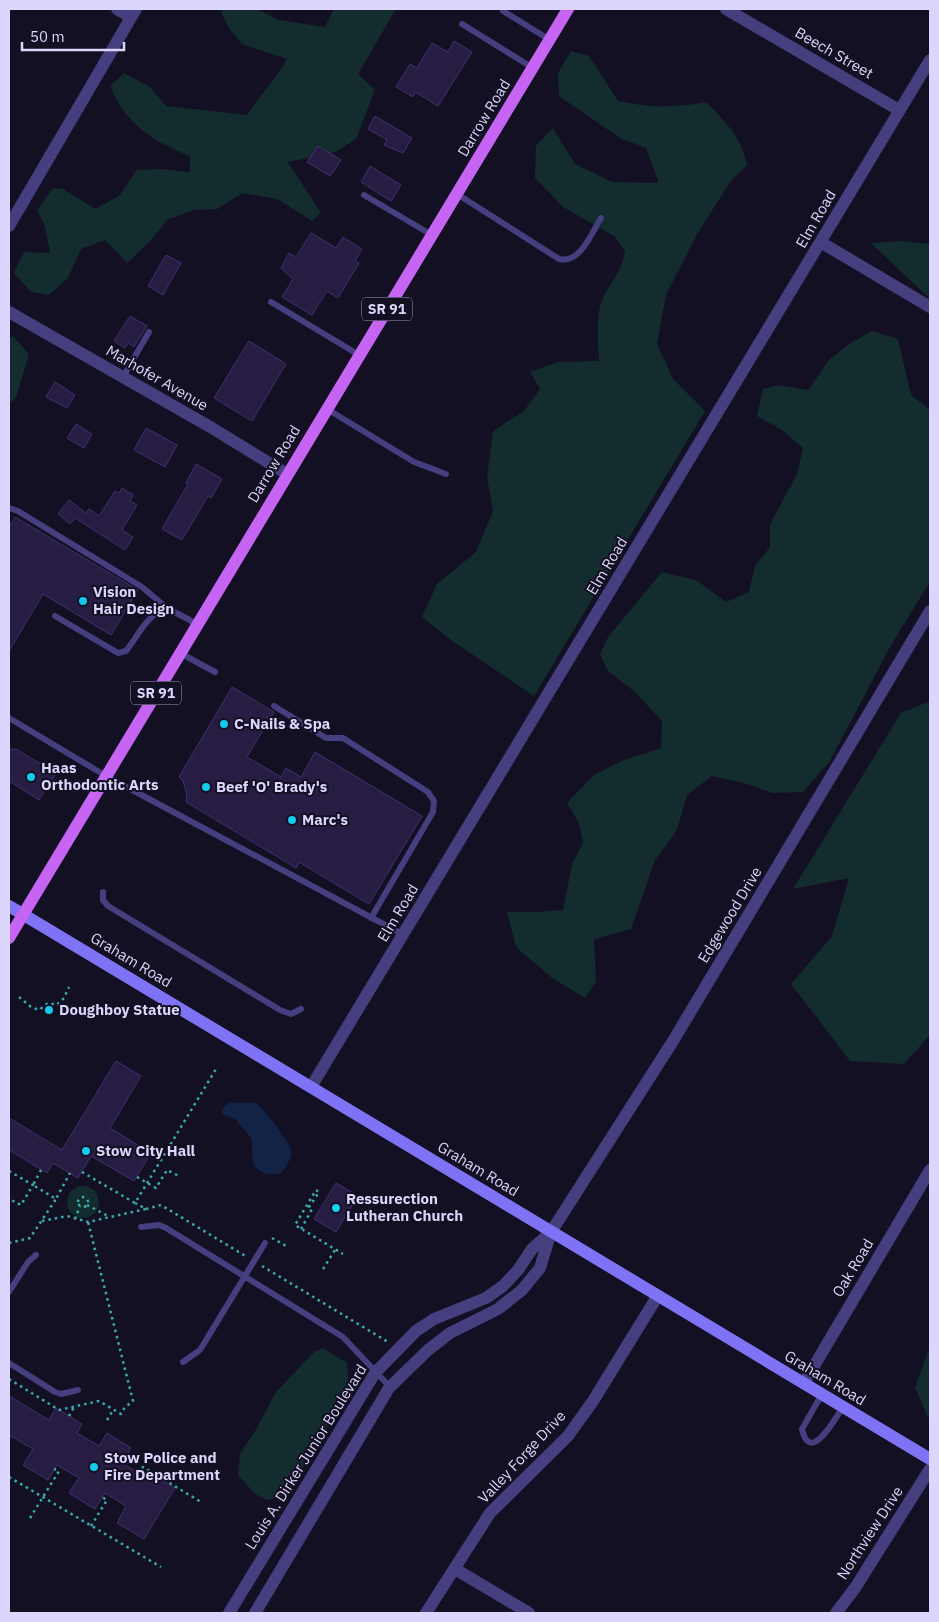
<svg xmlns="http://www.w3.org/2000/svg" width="939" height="1622" font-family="'IBM Plex Sans',sans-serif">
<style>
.green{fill:#132c2d}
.water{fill:#122345}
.building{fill:#271d43;stroke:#40316d}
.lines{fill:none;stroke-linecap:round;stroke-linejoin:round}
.path{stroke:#38adad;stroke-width:2.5;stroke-dasharray:2.5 4;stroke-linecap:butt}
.service{stroke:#453e7f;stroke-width:6}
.minor{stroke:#453e7f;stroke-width:12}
.secondary{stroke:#7e73f5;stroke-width:12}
.primary{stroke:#c664f4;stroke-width:12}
.poi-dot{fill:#11caec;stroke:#141023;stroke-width:2}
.labels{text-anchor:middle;stroke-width:4;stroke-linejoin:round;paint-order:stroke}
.shield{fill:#141023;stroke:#a09abb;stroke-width:1}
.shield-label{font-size:14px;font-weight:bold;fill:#dcd5fc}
.street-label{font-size:15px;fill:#dcd5fc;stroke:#141023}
.poi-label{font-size:15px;font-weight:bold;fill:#dcd5fc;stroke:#141023;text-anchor:start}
</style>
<rect width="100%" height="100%" fill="#141023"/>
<path class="green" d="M224 9H256L279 20 325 27 334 9H396L358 74 375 90 356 139 336 152 288 162 321 213 312 221 277 199 242 193 217 209 193 210 167 220 152 239 127 263 105 240 81 249 68 278 49 295 31 292 14 273 24 252 50 253 45 226 37 210 53 188 63 189 95 209 119 196 137 170 160 169 190 172V156C153 142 125 123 110 86L124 73 150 87 166 106 247 115C260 95 276 79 287 59L242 44 229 28 221 12Z
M571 51 589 56 618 101C651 108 672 108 706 102 725 121 742 138 747 165L731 181 697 234 666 295 657 344 673 379 705 411 534 696 451 640 422 617 437 584 476 552 493 511 487 477 493 431 524 411 540 389 530 372 558 362 599 361C598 342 595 316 603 298 611 280 622 272 625 251L614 236 563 207 535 178 536 146 553 128 575 164 612 182 659 183 646 148 620 138 559 96 558 73Z
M899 241 930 244V299L871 243Z
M872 331 898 339 911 395 930 410V582L891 645 830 761 803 792 772 793 747 784 712 776 687 795 677 830 655 860 631 929 594 939 596 982 585 998 552 978 516 947 507 912H536L563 910 572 864 583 843 579 823 567 803 594 775 624 760 661 748 662 721 635 692 608 671 600 655 608 637 662 572 696 580 726 602 749 592 755 566 770 547V524L797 474 803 448 782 430 757 416 763 389 778 385 808 390 829 360 849 344Z
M13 336 29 354 16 398 9 403V339Z
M930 701V1035L904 1064 850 1061 791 984 832 936 849 878 793 889 901 713Z
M67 1202a16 16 0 1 1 32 0a16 16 0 1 1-32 0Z
M930 1346V1421L915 1388Z
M323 1348 347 1363 349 1387 338 1413 320 1436 298 1477 283 1496 267 1500 255 1494 238 1475 240 1454 257 1428 276 1392 314 1352Z"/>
<path class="water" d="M231 1102C239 1104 248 1102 255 1103 261 1104 290 1143 291 1150 292 1160 286 1166 280 1174 250 1176 252 1161 252 1139L236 1120 222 1114V1109Z"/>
<path class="building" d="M454 41 472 52 438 106 415 92 413 97 396 87 410 64 417 68 432 43 448 52Z
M375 116 412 138 403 153 384 145 387 140 368 129Z
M318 146 341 160 330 176 307 162Z
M370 166 401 185 391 201 361 182Z
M311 233 336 248 343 237 362 249 355 261 359 263 338 298 327 291 312 315 282 297 293 279 281 268 289 253 296 257Z
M166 255 181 263 163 295 148 286Z
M130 316 147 326 134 347 128 343 125 348 114 341Z
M249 341 286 364 252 421 214 398Z
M55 382 75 395 67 408 46 397Z
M76 424 92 434 84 448 67 438Z
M146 428 177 445 165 467 134 450Z
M196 464 222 479 211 498 208 496 182 540 162 529 188 484 186 483Z
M122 488 133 495 130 501 137 505 122 530 133 537 125 550 75 518 70 524 58 514 69 500 86 513 89 509 99 516 115 491 119 493Z
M15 517 138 590 111 635 43 594 9 651V528Z
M232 687 274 712 247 757 281 777 286 768 301 777 315 752 422 816 369 904 299 862 296 868 186 802 187 795 183 781 179 777Z
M16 749 56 773 39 800 9 781V750Z
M116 1061 141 1076 110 1128 151 1153 134 1181 91 1156 78 1178 53 1163 47 1173 9 1150V1118L62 1150Z
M336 1183 358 1196 336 1232 314 1219Z
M9 1396 49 1420 56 1408 82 1424 77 1433 99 1446 107 1433 131 1448 122 1463 143 1476 146 1471 175 1488 144 1539 117 1523 126 1506 105 1493 95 1509 69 1493 79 1478 57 1465 48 1480 23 1465 33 1449 9 1435Z"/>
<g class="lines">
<path class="path" d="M19 997 31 1007 39 1010 48 1003 57 1005 64 998 69 987
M41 1170 33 1185 56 1199 70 1173
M9 1171 33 1185 21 1205 9 1199
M82 1172 135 1203 216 1069
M137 1177 156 1188 167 1170 179 1176
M78 1202a5 5 0 1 1 10 0a5 5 0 1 1-10 0Z
M87 1205 108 1216
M146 1209 161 1205 247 1257
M75 1219 80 1206
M42 1221 67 1216 88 1222 146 1209 135 1203
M301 1229 312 1209 309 1207 319 1192 316 1190 295 1225 343 1254
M272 1238 288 1247
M9 1243 30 1238 56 1199
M262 1266 388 1342
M323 1269 335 1250
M9 1379 59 1410 99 1401 121 1414 125 1407 133 1401 88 1222
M69 1416 74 1407
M107 1420 113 1410
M139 1474 143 1467 201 1502
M9 1477 161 1567
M30 1518 59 1471 54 1469
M91 1526 107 1500 102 1497"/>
<path class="service" d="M503 11 550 40
M462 24 533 68
M457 194 559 259C580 264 591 234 601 218
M364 195 432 235
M271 302 359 355
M123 377 149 332
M327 409 414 462 446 474
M9 508 18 511 142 587 167 608
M55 616 118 653 126 651C139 635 146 615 167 608L197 624
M180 653 215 672
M274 706 326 738H343L428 792 434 801 433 812 371 918
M9 718 106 776 404 935
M103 892V900L108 906 280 1010 291 1014 301 1009
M141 1227 159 1225 166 1228 343 1337 390 1387
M9 1292 28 1262 36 1255
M183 1362 200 1350 265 1243
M9 1363 55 1392 61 1394 78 1390
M822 1394 802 1429C810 1466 836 1417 843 1407"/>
<path class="minor" d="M117 9 131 17
M726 9 899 110
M9 226 136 9
M822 243 930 307
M9 312 212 428 287 474
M311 1087 930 60
M804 1383 930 1170
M455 1569 529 1613
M229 1613 375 1373 416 1331 434 1319 486 1298 503 1286 518 1270 532 1249 551 1232 673 1041 930 611
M255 1613 389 1388 428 1350 450 1333 498 1309 522 1290 540 1268 551 1232
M426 1613 490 1513 568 1436 593 1401 657 1297
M836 1613 855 1588 930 1469"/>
<path class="secondary" d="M9 906 930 1459"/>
<path class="primary" d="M9 938 568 9"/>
</g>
<g class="poi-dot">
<circle cx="83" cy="601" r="5"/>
<circle cx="224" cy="724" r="5"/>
<circle cx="31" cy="777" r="5"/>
<circle cx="206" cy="787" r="5"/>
<circle cx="292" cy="820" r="5"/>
<circle cx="49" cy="1010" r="5"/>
<circle cx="86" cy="1151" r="5"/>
<circle cx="336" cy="1208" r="5"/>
<circle cx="94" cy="1467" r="5"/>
</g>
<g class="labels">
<g class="shield">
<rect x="362" y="297.5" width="50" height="23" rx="4"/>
<rect x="131" y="681.5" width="50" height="23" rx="4"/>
</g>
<g class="shield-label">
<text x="387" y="314">SR 91</text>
<text x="156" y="698">SR 91</text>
</g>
<g class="street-label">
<text transform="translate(834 53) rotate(30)" y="5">Beech Street</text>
<text transform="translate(484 118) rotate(-59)" y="5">Darrow Road</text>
<text transform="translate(816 219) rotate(-60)" y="5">Elm Road</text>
<text transform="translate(157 378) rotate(30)" y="5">Marhofer Avenue</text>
<text transform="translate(274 464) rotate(-59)" y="5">Darrow Road</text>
<text transform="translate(607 566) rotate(-59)" y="5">Elm Road</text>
<text transform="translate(398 913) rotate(-59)" y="5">Elm Road</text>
<text transform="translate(730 915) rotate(-59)" y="5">Edgewood Drive</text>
<text transform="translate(131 960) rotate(31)" y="5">Graham Road</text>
<text transform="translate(478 1169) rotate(31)" y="5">Graham Road</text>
<text transform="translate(853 1268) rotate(-59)" y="5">Oak Road</text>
<text transform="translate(825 1378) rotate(31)" y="5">Graham Road</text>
<text transform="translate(306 1457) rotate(-58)" y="5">Louis A. Dirker Junior Boulevard</text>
<text transform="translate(522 1457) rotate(-47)" y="5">Valley Forge Drive</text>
<text transform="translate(870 1533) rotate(-57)" y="5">Northview Drive</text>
</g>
<g class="poi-label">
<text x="93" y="597">Vision<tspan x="93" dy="17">Hair Design</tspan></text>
<text x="234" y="729">C-Nails &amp; Spa</text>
<text x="41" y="773">Haas<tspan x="41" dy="17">Orthodontic Arts</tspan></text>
<text x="216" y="792">Beef 'O' Brady's</text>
<text x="302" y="825">Marc's</text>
<text x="59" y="1015">Doughboy Statue</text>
<text x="96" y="1156">Stow City Hall</text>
<text x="346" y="1204">Ressurection<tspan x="346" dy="17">Lutheran Church</tspan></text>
<text x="104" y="1463">Stow Police and<tspan x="104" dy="17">Fire Department</tspan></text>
</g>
</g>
<rect width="939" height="1622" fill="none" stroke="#dcd5fc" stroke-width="20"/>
<path d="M22 42v8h102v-8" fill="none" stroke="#dcd5fc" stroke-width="2.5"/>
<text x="30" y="42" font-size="15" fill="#dcd5fc" stroke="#141023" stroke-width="4" paint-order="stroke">50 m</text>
</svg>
